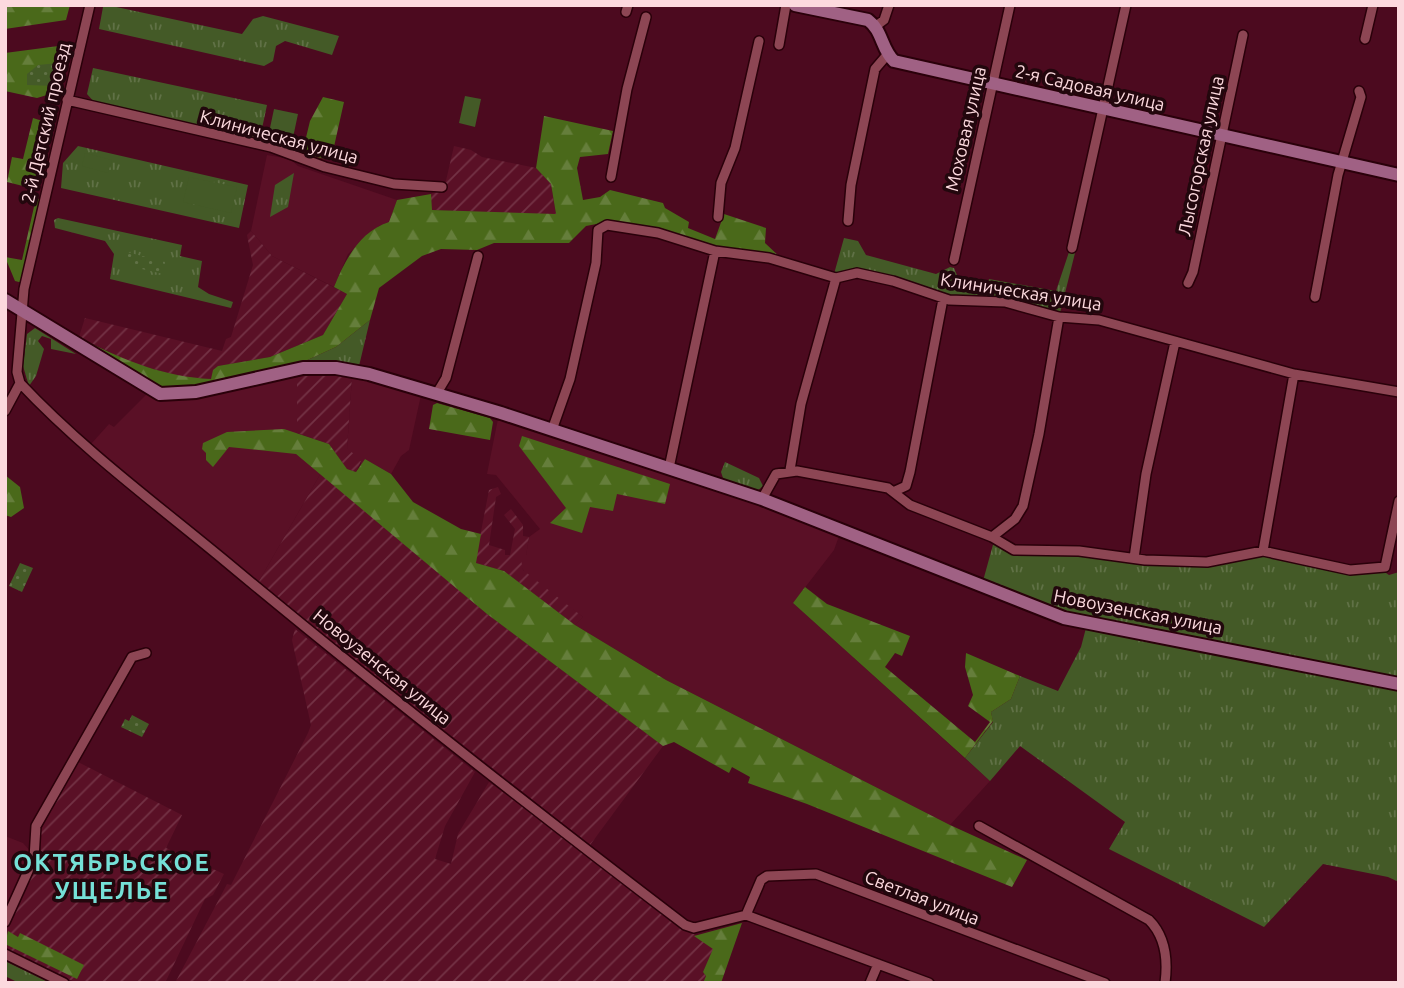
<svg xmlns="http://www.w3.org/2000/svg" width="1404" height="988" font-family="Ubuntu,sans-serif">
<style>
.built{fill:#5a1026}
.industrial{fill:url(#industrial-furrows)}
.grass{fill:url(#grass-tufts)}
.forest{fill:url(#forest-firs)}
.park{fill:url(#park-dots)}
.garden{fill:#445a27}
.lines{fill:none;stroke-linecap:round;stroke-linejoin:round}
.street-casing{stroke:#2a000a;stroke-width:12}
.secondary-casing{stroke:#2a000a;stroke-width:16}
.street{stroke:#8d4654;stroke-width:9}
.secondary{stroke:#a06184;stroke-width:12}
.labels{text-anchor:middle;stroke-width:7;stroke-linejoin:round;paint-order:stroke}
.street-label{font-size:18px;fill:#fcd9de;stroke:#22070d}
.district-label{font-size:24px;font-weight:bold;letter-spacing:2px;fill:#75e0d7;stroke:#22070d}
</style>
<defs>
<pattern id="industrial-furrows" width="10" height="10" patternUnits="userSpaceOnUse" patternTransform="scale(1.75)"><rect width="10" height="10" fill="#5a1026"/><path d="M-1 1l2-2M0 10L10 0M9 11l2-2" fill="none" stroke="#733245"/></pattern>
<pattern id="grass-tufts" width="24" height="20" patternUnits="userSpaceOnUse" patternTransform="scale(1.75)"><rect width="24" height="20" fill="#445a27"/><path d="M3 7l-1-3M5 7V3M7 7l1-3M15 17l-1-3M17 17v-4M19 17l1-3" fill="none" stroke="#607146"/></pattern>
<pattern id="forest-firs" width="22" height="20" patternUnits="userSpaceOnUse" patternTransform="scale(1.75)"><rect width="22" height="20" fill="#4a691a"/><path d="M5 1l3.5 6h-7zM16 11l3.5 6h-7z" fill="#657e3b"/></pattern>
<pattern id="park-dots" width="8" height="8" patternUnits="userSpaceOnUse" patternTransform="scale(1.75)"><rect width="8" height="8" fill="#445a27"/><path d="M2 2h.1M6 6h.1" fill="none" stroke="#607146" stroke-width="1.8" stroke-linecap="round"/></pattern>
</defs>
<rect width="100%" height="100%" fill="#4c0a1f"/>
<path class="built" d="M267 155 290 159 298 166 397 200 389 222 379 226 348 254 334 287 272 256 251 231Z
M297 374 299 385 296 454 321 473 258 583 91 444 109 424 114 427 147 394 161 400 175 399Z
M352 377 421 395 409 450 401 456 391 474 365 459 361 466V461H355L347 448Z
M498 419 761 506 839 536 834 550 793 603 990 781 950 825 666 680 575 625 583 617 527 576 519 563 520 555H526L529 537 540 529 496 475 487 474Z
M5 836 23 843 31 852 5 917Z"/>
<path class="industrial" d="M454 146 471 150 482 157 536 168 551 184 556 215 431 210V194L445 185Z
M251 231 272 256 347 294 323 335 270 357 218 366 211 379 185 378 132 363 79 337 85 318 222 351 226 339 231 337 253 265 247 235Z
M320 373 352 377 347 448 355 455V461H361L356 472 347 469 329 444 297 433V374Z
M321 473 487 614 663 746 590 845 258 583Z
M498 487 501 494 496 497 489 545 505 550V555H510L515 529 504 515 511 509 523 525V536L529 537 526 556 520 555 523 570 583 617 575 625 504 571 475 563 489 490Z
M295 629 475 772 445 826 435 859 451 864 458 834 489 782 714 949 703 972 706 976 703 983H175L227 884 231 885 308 733 311 725 292 640Z
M78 762 182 815 166 848 224 874 213 895 205 899 165 983H77L5 949V929L41 850 39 833Z"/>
<path class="grass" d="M107 5 242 34 253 19 263 16 339 36 332 55 285 41 276 46 273 61 264 66 99 29 103 7Z
M93 68 267 105 260 138 95 103 87 94Z
M78 146 248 185 239 228 61 188 63 163Z
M294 173 288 207 270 217 275 185Z
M58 218 182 245 180 256 202 261 198 287 209 294 233 302 231 308 110 279 114 254 105 241 55 228 54 220Z
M844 238 858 241 866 255 936 274 950 267 954 268 959 280 987 286 989 279 1056 291 1069 252 1076 249 1060 313 1005 300 947 297 856 269 834 274Z
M370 320 359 366 303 362 336 347Z
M35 328 76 354 51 349V339L42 336 38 341 44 349 36 376 29 386 23 366 27 334Z
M725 462 759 478 763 486 756 492 724 481 721 472Z
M994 541 1020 556 1091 555 1144 565H1201L1267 555 1383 571 1389 575 1399 572V677L1068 613 983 581Z
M1086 628 1399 689V882L1388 877 1323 864 1264 927 1109 849 1125 822 1020 746 990 781 965 758 993 722 991 712 1011 699 1020 676 1058 691 1081 647Z
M7 962 50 983H19L5 976Z"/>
<path class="forest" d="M5 5H70L66 20 5 29Z
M66 45 57 92 37 98 5 91V53Z
M323 97 344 102 331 160 302 154 310 121Z
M544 116 613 131 608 154 580 157 577 168 583 200 600 197 610 190 663 203 665 208 689 222 688 228 715 239 724 214 766 228 765 243 782 259 710 247 607 222 586 226 569 243H494L477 250 441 249 422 256 379 288 370 320 336 347 303 362 194 386 161 387 141 378 86 341C126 361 165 377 211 379L213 370 218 366 270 357 323 335 347 294 334 287C345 260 359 232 389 222L397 200 431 194 432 210 556 214 551 184 536 168Z
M33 118 52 124 35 189 7 182 12 157 23 159Z
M36 198 41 200 23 283 15 281 5 257 22 260Z
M437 403 490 418 493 422 490 440 429 429 433 405Z
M284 429 329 444 347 469 356 472 365 459 391 474 413 502 461 529 481 534 476 563 504 571 575 625 666 680 950 825 1027 860 1012 887 807 804 748 783 750 777 732 767 729 773 674 742 663 746 487 614 296 454 229 447 213 467 206 460V453L202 449 203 443 227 432Z
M522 436 670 484 665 504 617 494 613 511 590 507 582 533 550 523 566 508 519 446Z
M5 475 20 487 24 508 11 517 5 515Z
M805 587 827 604 910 636 902 656 895 653 885 667 975 742 990 722 968 706 973 695 965 667 966 653 1020 676 1011 699 991 712 993 721 965 758 793 603Z
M742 923 721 983H703L706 976 703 972 713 949 694 936Z
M8 931 18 937 20 933 84 965 77 979 5 944Z"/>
<path class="park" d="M58 63 54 86 27 85V74L38 65Z
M127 252 165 262 163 274 125 265Z
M20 563 33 568 22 592 9 586Z
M132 715 149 724 142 737 121 727 125 719 129 721Z"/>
<path class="garden" d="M465 96 481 99 475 127 459 123Z
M274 109 298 114 291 147 267 142Z
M85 153 112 160 108 173 82 166Z
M189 177 237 187 231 213 183 202Z"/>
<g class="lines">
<defs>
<path id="street" d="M626 12 628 5
M876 26 884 20 889 5
M1365 39 1373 5
M779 45 786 5
M67 100 271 147 325 167 394 184 442 187
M611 177 627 89 646 17
M718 217 721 183 735 148 759 41
M848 221 851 185 875 69 887 55
M1072 248 1126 5
M954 260 1010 5
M1188 283 1193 272 1243 35
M1315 297 1338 175 1361 97 1359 91
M20 383C81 448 155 503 224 560 375 686 529 806 685 925L694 928 746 915
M437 393 446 378 478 256
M5 411 20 383 17 372 24 289 90 5
M552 430 570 379 596 263 598 230 607 225 658 233 715 251 769 258 836 278 857 273 893 281 949 300 1005 302 1059 317 1099 320 1294 374 1399 392
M669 468 715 251
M790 470 801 404 836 278
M895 491 906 486 910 472 943 299
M762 499 776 474 797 471 888 488 910 505 992 537 1014 550 1079 551 1145 560 1207 562 1263 551 1350 570 1385 567 1399 501
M992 537 1015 519 1023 506 1039 434 1059 317
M1263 551 1294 374
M1134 558 1146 474 1175 342
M979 826 1149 920C1166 937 1168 960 1165 983
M746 915 761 880 767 876 816 874 1105 983
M746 915 929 983
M5 922 34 858 36 826 132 657 146 653
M5 954 64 983
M870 983 878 964"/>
<path id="secondary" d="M795 5 868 20C883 31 881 49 894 61L1399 175
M5 300 160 394 196 392 303 368H336L369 374 501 413 762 499 1064 618 1399 684"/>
</defs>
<use href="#street" class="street-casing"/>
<use href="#secondary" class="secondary-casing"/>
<use href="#street" class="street"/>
<use href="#secondary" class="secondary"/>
</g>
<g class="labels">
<g class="street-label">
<text transform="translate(1090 88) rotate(13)" y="6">2-я Садовая улица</text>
<text transform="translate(46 123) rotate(-77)" y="6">2-й Детский проезд</text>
<text transform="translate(966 129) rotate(-77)" y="6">Моховая улица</text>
<text transform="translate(279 137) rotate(15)" y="6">Клиническая улица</text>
<text transform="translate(1201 156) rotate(-78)" y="6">Лысогорская улица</text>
<text transform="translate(1021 292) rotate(9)" y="6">Клиническая улица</text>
<text transform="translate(1138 612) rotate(11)" y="6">Новоузенская улица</text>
<text transform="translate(382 667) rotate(39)" y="6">Новоузенская улица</text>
<text transform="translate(922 898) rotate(21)" y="6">Светлая улица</text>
</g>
<g class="district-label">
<text x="112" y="871">ОКТЯБРЬСКОЕ<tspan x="112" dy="28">УЩЕЛЬЕ</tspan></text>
</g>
</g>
<rect width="1404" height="988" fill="none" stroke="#fcd9de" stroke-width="14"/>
</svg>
